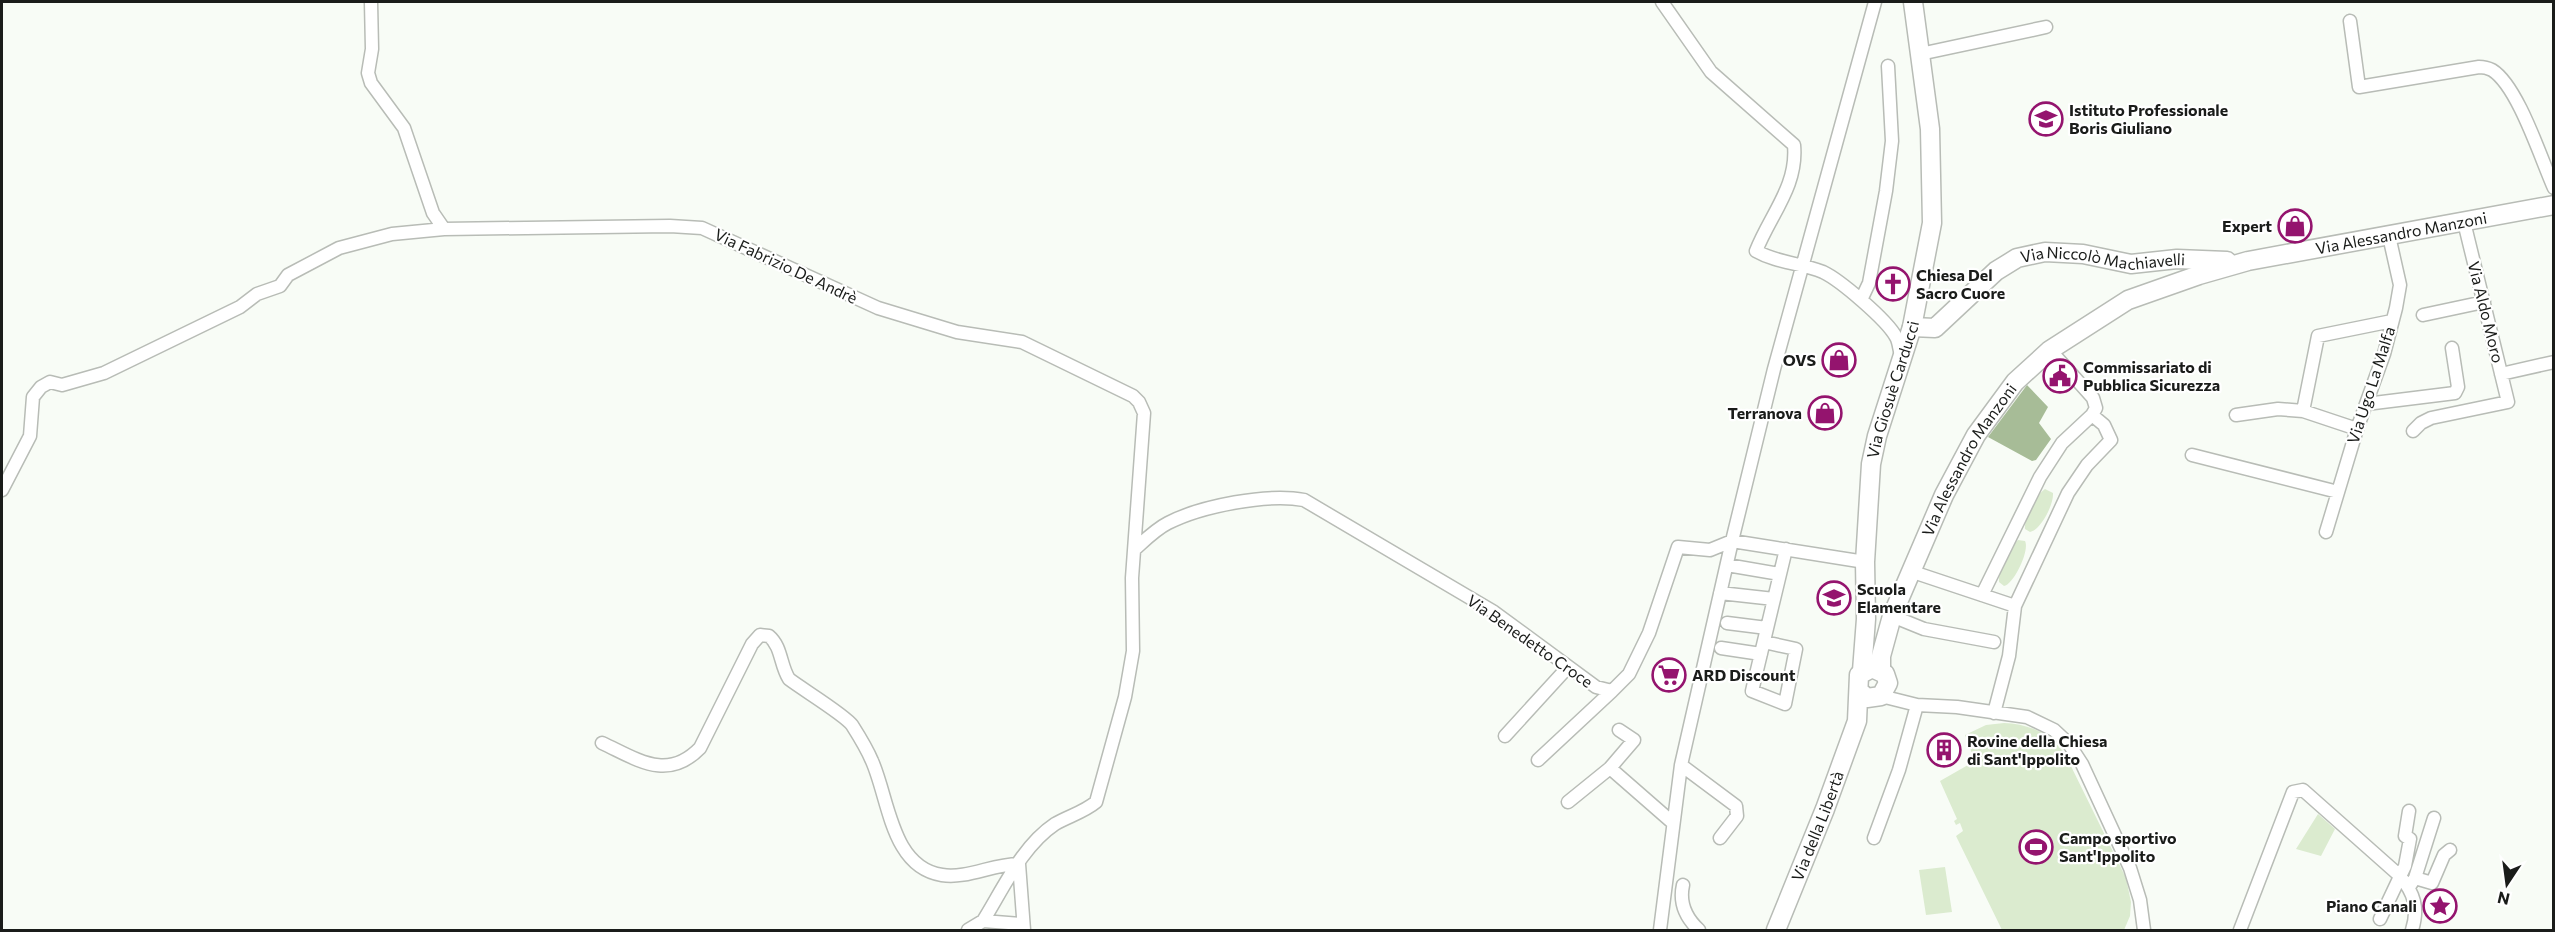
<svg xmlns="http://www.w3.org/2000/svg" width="2555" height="932" font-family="Commissioner,sans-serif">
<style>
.green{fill:#dbebcf}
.forest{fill:#a7bc97}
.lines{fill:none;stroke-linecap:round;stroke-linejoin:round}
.street-casing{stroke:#b8bcb6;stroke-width:15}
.secondary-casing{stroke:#b8bcb6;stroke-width:21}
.street{stroke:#fff;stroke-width:12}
.secondary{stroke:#fff;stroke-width:18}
.labels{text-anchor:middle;stroke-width:4.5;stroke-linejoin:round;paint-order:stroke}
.poi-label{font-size:16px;font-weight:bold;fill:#1a1c1a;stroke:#fff;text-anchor:start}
.street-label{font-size:16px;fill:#1a1c1a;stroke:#fff}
</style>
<rect width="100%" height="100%" fill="#f8fcf6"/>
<path class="green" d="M2045 489 2053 493C2054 504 2041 530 2030 532L2025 529C2024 518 2036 495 2045 489Z
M2018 540 2025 541C2030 550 2014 584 2004 586L1999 582C1998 571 2009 547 2018 540Z
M2004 723C2029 724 2050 733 2065 754L2126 878 2131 902 2130 916 2124 930H2002L1956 836 1963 831 1960 823 1956 825 1954 821 1957 819 1940 781 1968 765 1970 768C1976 757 1969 746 1965 735L1986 725Z
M2318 814 2335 829 2321 856 2296 849Z
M1945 867 1952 912 1926 915 1919 870Z"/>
<path class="forest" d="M2027 385 2048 407 2039 423 2051 439 2036 460 2032 461 1988 437Z"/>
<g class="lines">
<defs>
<path id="street" d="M371 2 372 49 368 73 371 83 404 128 433 213 444 229
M1662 2 1711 72 1794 145C1798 186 1770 215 1756 251 1777 263 1801 263 1823 272 1840 280 1887 320 1896 337 1899 342 1899 349 1901 355
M2350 21 2359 87 2479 67C2483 67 2488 68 2492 70 2518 86 2541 159 2554 188
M1920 54 2046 27
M1861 300 1869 283 1886 191 1892 141 1888 66
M2423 315 2484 302
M2050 350 2093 398 2096 408 2092 415
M2501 374 2554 362
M2366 404 2455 393 2458 387 2452 348
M2303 411 2318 336 2392 321
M2236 415 2278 409 2303 411 2357 429
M2413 431 2421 423 2431 418 2508 402 2464 222
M2192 455 2338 492
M2 490 30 436 33 397 41 387 50 382 62 385 104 373 240 307 257 294 280 286 288 275 339 248 392 234 444 229 670 226 702 228 878 308 957 332 1022 342 1133 396 1139 402 1144 413 1132 578 1133 651 1125 697 1096 802C1084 812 1069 816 1055 824 1022 846 1003 889 983 921
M2326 532 2357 429 2384 354 2396 308 2400 285 2389 236
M1135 549C1145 540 1156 529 1168 523 1201 506 1268 493 1304 500L1494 612 1596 687 1612 691 1629 674 1649 633 1678 547 1710 550 1732 541 1865 562
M1727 565 1780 574
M1910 571 2015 606
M1720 593 1774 599
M1982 595 2040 477 2062 443 2092 415 2104 425 2111 440 2087 465 2068 493 2015 606 2009 656 1994 713
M1892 616 1924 629 1994 642
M1727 623 1767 628
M1764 642 1796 649 1785 704 1752 691 1786 549
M1721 648 1761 654
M1881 696 1917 705 1957 707 2027 717 2054 730 2069 744 2082 764 2130 868 2140 900 2144 930
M1505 736 1568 667
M602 743C637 759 667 782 700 748L752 644 760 635 769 636C782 647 780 665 789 679 802 689 845 715 852 725 859 736 867 749 872 761 889 799 891 867 942 875 967 879 993 864 1019 864
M1538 760 1612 691
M1681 765 1736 806 1737 816 1720 838
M1610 768 1673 823
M1568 802 1610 768 1634 740 1619 730
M1874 838 1899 770 1917 705
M1019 864 1024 930
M2415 878 2432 883 2444 855 2450 850
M1683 885C1679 903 1686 918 1699 930
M2409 887 2415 878 2434 818
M2380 919 2405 866 2410 839 2405 836 2409 811
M968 930 983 921 1022 924
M1660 930 1681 765 1732 541 1774 369 1875 2
M2240 930 2293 792 2303 790 2400 876C2414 893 2419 908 2412 930"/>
<g id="secondary">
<path id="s1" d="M1912 327 1935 328 1996 271 2017 258 2045 252 2083 254 2131 264 2177 259 2227 261"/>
<path id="s2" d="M1862 671 1866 619 1865 562 1871 464 1877 436 1912 327 1932 223 1930 129 1913 2"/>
<path id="s3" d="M1881 671V656L1892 616 1944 495 1976 435 2015 382 2050 350 2128 300 2199 275 2248 261 2554 205"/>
<path id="s4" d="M1776 930 1825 809 1857 721 1859 675 1872 668 1885 674 1888 683 1881 696 1867 698 1859 691"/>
</g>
</defs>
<use href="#street" class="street-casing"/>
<use href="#secondary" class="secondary-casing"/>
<use href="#street" class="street"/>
<use href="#secondary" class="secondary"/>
</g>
<defs>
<symbol id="school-ring" viewBox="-11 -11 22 22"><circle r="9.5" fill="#fff" stroke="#94146e" stroke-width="1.5"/><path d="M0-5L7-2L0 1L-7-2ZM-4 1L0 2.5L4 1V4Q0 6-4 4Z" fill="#94146e"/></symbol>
<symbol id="shop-ring" viewBox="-11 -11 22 22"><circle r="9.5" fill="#fff" stroke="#94146e" stroke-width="1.5"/><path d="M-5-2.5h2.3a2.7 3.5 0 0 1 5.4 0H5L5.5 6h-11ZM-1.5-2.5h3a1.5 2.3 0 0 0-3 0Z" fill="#94146e"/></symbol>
<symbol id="church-ring" viewBox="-11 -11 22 22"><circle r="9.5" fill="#fff" stroke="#94146e" stroke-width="1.5"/><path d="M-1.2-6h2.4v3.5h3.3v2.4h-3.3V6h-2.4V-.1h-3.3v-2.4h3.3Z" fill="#94146e"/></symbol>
<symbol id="civic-ring" viewBox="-11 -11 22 22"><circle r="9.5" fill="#fff" stroke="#94146e" stroke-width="1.5"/><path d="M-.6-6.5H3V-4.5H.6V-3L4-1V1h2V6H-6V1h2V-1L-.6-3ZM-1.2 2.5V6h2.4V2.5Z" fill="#94146e"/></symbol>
<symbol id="supermarket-ring" viewBox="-11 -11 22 22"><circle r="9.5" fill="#fff" stroke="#94146e" stroke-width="1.5"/><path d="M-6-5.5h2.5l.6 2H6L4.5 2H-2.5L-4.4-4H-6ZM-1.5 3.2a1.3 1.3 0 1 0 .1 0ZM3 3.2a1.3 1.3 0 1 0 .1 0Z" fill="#94146e"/></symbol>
<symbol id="building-ring" viewBox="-11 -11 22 22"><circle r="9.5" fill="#fff" stroke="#94146e" stroke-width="1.5"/><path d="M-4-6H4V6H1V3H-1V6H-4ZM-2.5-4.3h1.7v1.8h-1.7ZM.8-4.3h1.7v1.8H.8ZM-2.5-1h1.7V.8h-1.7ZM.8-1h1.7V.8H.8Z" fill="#94146e"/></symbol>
<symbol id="stadium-ring" viewBox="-11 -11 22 22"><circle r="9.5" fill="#fff" stroke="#94146e" stroke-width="1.5"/><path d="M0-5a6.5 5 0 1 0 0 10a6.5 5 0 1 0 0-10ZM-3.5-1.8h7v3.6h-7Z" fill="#94146e"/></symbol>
<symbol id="sight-ring" viewBox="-11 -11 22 22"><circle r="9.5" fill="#fff" stroke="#94146e" stroke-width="1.5"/><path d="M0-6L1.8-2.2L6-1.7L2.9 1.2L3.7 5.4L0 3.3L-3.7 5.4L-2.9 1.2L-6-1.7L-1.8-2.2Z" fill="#94146e"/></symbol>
</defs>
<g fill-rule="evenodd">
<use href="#school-ring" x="2027" y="100" width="38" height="38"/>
<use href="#shop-ring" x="2276" y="207" width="38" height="38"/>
<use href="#church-ring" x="1874" y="265" width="38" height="38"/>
<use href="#shop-ring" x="1820" y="341" width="38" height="38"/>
<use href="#civic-ring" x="2041" y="357" width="38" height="38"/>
<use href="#shop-ring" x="1806" y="394" width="38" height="38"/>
<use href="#school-ring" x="1815" y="579" width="38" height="38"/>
<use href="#supermarket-ring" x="1650" y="656" width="38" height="38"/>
<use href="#building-ring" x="1925" y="731" width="38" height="38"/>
<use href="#stadium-ring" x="2017" y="828" width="38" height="38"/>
<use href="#sight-ring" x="2421" y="887" width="38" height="38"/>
</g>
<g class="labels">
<g class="poi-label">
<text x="2069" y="116">Istituto Professionale<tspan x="2069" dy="18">Boris Giuliano</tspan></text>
<text x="2272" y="232" text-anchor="end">Expert</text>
<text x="1916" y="281">Chiesa Del<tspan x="1916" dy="18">Sacro Cuore</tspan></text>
<text x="1816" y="366" text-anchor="end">OVS</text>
<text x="2083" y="373">Commissariato di<tspan x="2083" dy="18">Pubblica Sicurezza</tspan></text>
<text x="1802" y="419" text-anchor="end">Terranova</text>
<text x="1857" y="595">Scuola<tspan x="1857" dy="18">Elamentare</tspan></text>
<text x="1692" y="681">ARD Discount</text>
<text x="1967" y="747">Rovine della Chiesa<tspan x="1967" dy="18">di Sant'Ippolito</tspan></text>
<text x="2059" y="844">Campo sportivo<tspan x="2059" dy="18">Sant'Ippolito</tspan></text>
<text x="2417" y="912" text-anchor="end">Piano Canali</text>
</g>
<g class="street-label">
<text dy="6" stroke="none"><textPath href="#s3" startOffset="744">Via Alessandro Manzoni</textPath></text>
<text dy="6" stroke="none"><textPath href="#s1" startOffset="218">Via Niccolò Machiavelli</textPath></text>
<text transform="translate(786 266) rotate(25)" y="6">Via Fabrizio De Andrè</text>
<text transform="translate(2486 312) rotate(76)" y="6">Via Aldo Moro</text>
<text transform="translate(2371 385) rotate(-72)" y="6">Via Ugo La Malfa</text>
<text dy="6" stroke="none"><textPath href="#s2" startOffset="285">Via Giosuè Carducci</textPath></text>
<text dy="6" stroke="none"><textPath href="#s3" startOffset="231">Via Alessandro Manzoni</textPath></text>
<text transform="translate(1530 641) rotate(35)" y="6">Via Benedetto Croce</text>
<text dy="6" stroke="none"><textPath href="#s4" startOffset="112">Via della Libertà</textPath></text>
</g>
</g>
<rect width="2555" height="932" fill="none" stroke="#1a1c1a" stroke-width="6"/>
<g transform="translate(2507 884) rotate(193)" stroke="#ffffff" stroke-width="4.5" paint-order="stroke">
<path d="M0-4.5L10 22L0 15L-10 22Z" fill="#1a1c1a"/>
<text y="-9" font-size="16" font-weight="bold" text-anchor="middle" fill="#1a1c1a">N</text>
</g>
</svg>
